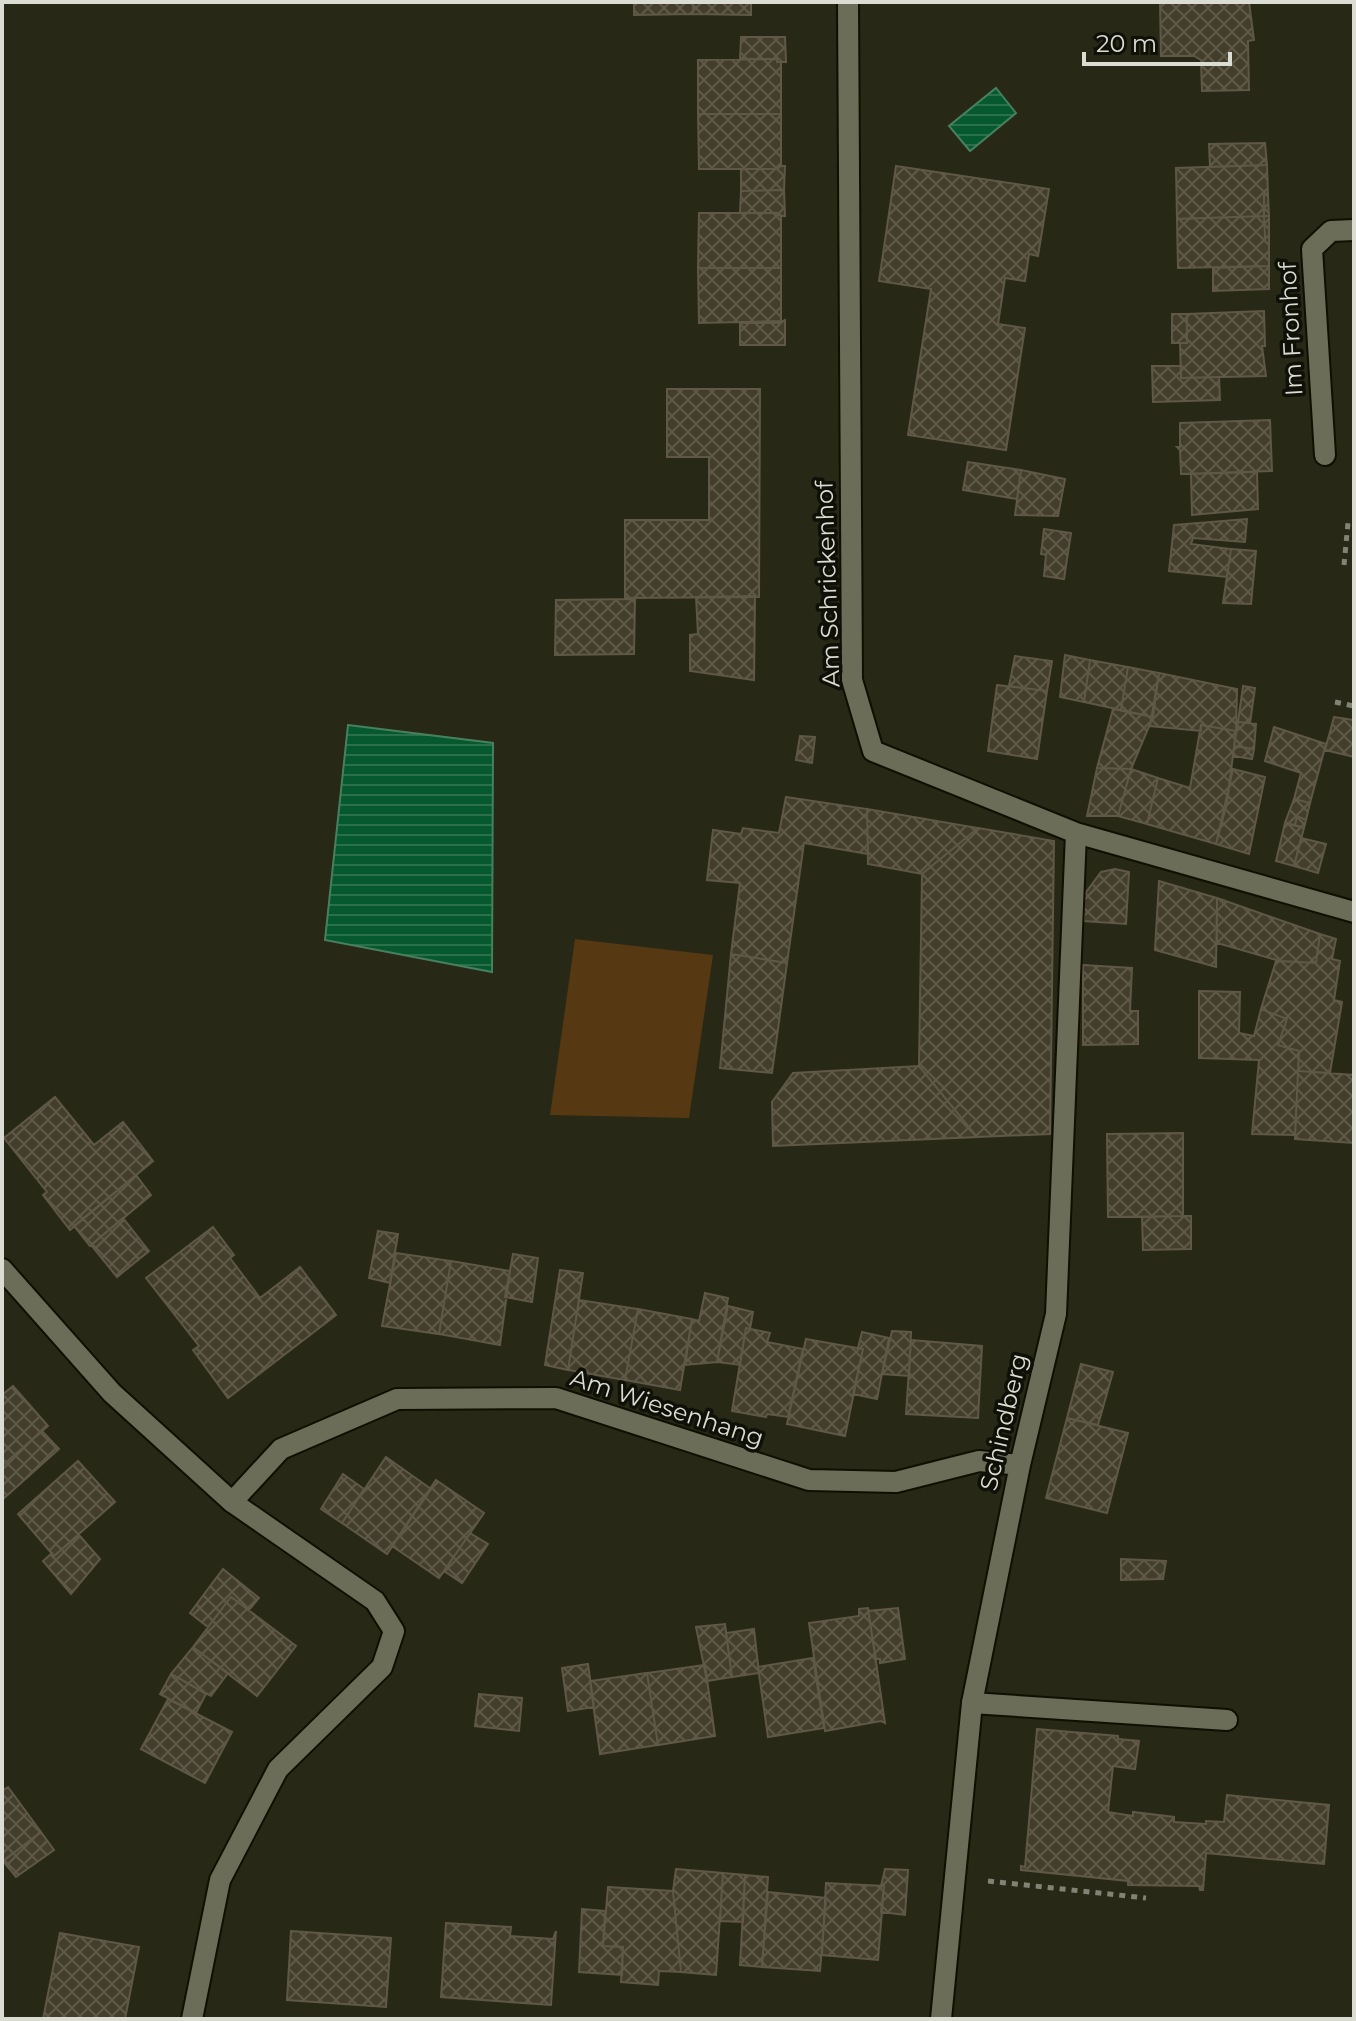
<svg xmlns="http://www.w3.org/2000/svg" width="1356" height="2021" font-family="Montserrat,sans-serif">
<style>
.grass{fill:#563812}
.water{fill:url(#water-rules);stroke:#46805f;stroke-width:2}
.building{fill:url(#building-cross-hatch);stroke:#5f5846;stroke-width:2}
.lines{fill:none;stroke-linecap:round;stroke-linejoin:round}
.service-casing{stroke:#101002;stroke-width:24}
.minor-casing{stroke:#101002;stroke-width:24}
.path{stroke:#828375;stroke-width:5;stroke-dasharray:6 6;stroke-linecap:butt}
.service{stroke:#6b6d59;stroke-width:20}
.minor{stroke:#6b6d59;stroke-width:20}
.labels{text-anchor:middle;stroke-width:7;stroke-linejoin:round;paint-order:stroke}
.street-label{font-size:24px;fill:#dcddd2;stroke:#0f1008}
</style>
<defs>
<pattern id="water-rules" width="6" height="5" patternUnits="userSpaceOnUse" patternTransform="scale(2)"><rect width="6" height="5" fill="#06582e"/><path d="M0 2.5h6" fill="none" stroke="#2a704b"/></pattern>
<pattern id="building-cross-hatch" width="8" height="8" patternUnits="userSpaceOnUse" patternTransform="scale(2)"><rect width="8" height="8" fill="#433d2b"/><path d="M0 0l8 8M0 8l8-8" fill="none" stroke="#5e5949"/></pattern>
</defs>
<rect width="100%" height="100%" fill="#272816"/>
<path class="grass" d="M575 939 713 955 689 1118 550 1115Z"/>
<path class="water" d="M996 88 1016 113 970 151 949 126Z
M348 725 493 743 492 972 325 940Z"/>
<path class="building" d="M634 2H693V14L634 15Z
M693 2H751V15L693 14Z
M1160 2H1249L1254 40 1248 41 1249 90 1202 91 1201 60 1194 56H1161Z
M741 37H785L786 62H777V59H740Z
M777 59V62H781V114H698V60Z
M698 114H781V166L777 169H699Z
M1265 143 1267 165 1210 167 1209 144Z
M1267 165 1268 195H1264V216L1177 219 1176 168Z
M781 166H785L784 190 741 191V169H777Z
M896 166 1049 189 1038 256 1029 254 1025 281 1005 278 998 324 1025 328 1006 450 908 435 931 289 879 281Z
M784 190 785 216 777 215V213H740L741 191Z
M1264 195H1268L1269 216H1264Z
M699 213H777V215H781V268H698Z
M1264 216H1269V237H1265Z
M1264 216 1265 237H1269V266L1178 268 1177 219Z
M1269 266V289L1213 291V268Z
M698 268H781V321L699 323Z
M1264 311 1265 346H1262L1266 376 1181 378 1180 343H1187V314Z
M1172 314H1187V343H1172Z
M785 320V345H740V323H779Z
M1152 366H1181V378L1219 377 1220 400 1153 402Z
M667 389H760L759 597 625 598V520H709V457H667Z
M1270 420 1272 471 1181 474 1180 450 1177 447H1180V423Z
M968 462 1021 470 1017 499 963 490Z
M1021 470 1065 479 1058 516 1015 515Z
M1257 472 1258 509 1192 515 1191 474Z
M1247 519 1245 542 1193 538 1191 544 1231 549 1227 577 1169 571 1174 525Z
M1044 529 1071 533 1064 579 1044 576 1046 555 1041 554Z
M1231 549 1256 551 1251 604 1223 603Z
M755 596 754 680 690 671V635L698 634 696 597Z
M635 599 634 654 555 655 556 600Z
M1065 655 1090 660 1084 702 1060 697Z
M1015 656 1052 661 1047 691 1009 686Z
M1090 660 1128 667 1121 710 1084 702Z
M1128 667 1159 673 1153 717 1121 710Z
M1159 673 1237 689 1236 731 1201 725V731L1150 726Z
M997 685 1047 691 1037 759 988 751Z
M1243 686 1255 688 1250 723 1238 722Z
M1113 709 1153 717 1131 769 1097 768Z
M1334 717 1354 720V757L1325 750Z
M1238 722 1256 724 1254 749 1234 746Z
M1201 725 1236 731 1227 803 1216 844 1147 824 1158 778 1190 788Z
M1274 727 1326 744 1310 803 1294 799 1301 773 1265 761Z
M800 736 815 737 812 763 796 760Z
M1234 746 1254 749 1252 759 1233 756Z
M1097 768 1131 769 1118 816H1087Z
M1131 769 1158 778 1147 824 1118 816Z
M1233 769 1265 777 1249 854 1216 844Z
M786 797 867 809 868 854 804 843 787 963 731 954 740 883 707 880 713 830 741 834 743 828 779 833Z
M1294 799 1310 803 1306 820 1297 816 1295 825 1285 823Z
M867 809 978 828 922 874 868 864Z
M1297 816 1306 820 1304 828 1295 825Z
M1285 823 1304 828 1294 866 1276 861Z
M978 828 1054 841 1050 1134 977 1137 919 1066 922 874Z
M1301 838 1326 844 1318 873 1294 866Z
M1115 869 1129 872 1126 924 1084 921V895L1101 872Z
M1159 881 1217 898 1216 967 1155 950Z
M1217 898 1320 934 1316 963 1280 961 1217 943Z
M1320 934 1336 939 1332 959 1340 961 1334 1000 1342 1002 1330 1073 1298 1071 1299 1051 1278 1045 1287 1019 1261 1009 1276 961 1316 963Z
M731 954 787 963 772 1073 720 1068Z
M1083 965 1132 968 1130 1011H1138V1044L1083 1045Z
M1199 991 1240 992 1239 1033 1254 1036 1261 1009 1287 1019 1278 1045 1299 1051 1295 1135 1252 1134 1259 1060 1199 1058Z
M919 1066 977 1137 773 1146 772 1102 793 1073Z
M1298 1071 1354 1075V1143L1295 1139Z
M55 1097 94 1145 123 1122 153 1161 70 1230 43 1195 47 1192 4 1138Z
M1183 1133V1216L1108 1217 1107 1134Z
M136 1175 151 1195 90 1246 74 1226Z
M1183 1216H1191V1249L1143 1250 1142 1217Z
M123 1218 149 1251 117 1277 91 1245Z
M213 1227 234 1255 230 1258 260 1298 300 1267 336 1315 228 1398 193 1350 199 1346 146 1278Z
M378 1231 398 1234 390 1283 369 1278Z
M396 1253 451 1261 439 1334 382 1326Z
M513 1254 538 1258 532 1302 505 1297Z
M451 1261 510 1271 500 1345 439 1334Z
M560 1270 583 1273 568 1370 545 1365Z
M705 1293 728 1298 717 1362 685 1365 692 1319 699 1321Z
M579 1300 638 1309 625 1380 568 1370Z
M728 1306 753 1312 750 1329 746 1328 740 1365 717 1362Z
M638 1309 692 1319 680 1390 625 1380Z
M746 1328 770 1333 767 1342 803 1349 788 1417 767 1414 766 1417 732 1411Z
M892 1331 911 1332 909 1376 882 1374Z
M862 1332 889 1338 877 1399 853 1394 863 1349 858 1348Z
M806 1339 863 1349 845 1436 787 1424Z
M911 1340 982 1346 978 1418 906 1414Z
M1081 1364 1113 1372 1098 1425 1067 1418Z
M13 1386 48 1426 2 1466V1395Z
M1067 1418 1128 1433 1107 1513 1046 1498Z
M42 1431 59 1449 2 1500V1466Z
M386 1457 431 1489 387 1554 342 1523Z
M78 1461 115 1502 54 1556 18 1514Z
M343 1474 364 1489 342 1523 321 1509Z
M436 1480 484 1513 439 1578 392 1546Z
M470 1533 488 1544 462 1583 444 1571Z
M79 1535 100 1559 71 1594 43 1561 52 1553 54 1556Z
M1121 1559 1166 1561 1163 1579 1121 1580Z
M223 1569 259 1598 249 1610 231 1597 208 1627 190 1613Z
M231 1597 296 1646 257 1696 193 1647Z
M868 1608 885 1723 881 1721 825 1731 809 1623 859 1616V1609Z
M898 1608 905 1659 880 1663V1659H876L868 1611Z
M725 1624 732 1677 707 1681 696 1627Z
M754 1629 759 1673 732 1677 726 1633Z
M193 1647 228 1673 211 1696 171 1674Z
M813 1658 824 1728 768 1737 758 1667Z
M588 1664 594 1707 568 1711 562 1668Z
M705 1665 715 1736 658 1745 647 1673Z
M647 1673 658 1745 600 1754 590 1681Z
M171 1674 206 1694 196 1713 160 1694Z
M479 1694 522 1698 519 1731 475 1726Z
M168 1699 232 1732 205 1783 141 1749Z
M1037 1729 1118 1736V1739L1139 1741 1135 1769 1113 1766 1108 1812 1133 1816V1812L1174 1817V1822L1206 1824V1821L1224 1822 1227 1795 1329 1805 1324 1864 1206 1853 1203 1890H1200L1199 1886 1128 1885V1881L1021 1870V1866L1025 1867Z
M8 1787 41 1832 2 1862V1791Z
M41 1832 54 1850 16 1877 3 1861Z
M676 1869 723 1873 716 1975 681 1972 673 1891Z
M885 1869 908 1870 905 1915 881 1912 884 1886H881Z
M723 1873 745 1875 743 1922 720 1921Z
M745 1875 768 1877 762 1967 740 1965Z
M826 1883 884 1886 878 1960 822 1955Z
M608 1887 673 1891 681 1972 659 1971 658 1985 621 1982 623 1947 603 1946Z
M768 1892 826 1898 820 1971 762 1967Z
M582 1909 605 1911 603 1946 623 1947 622 1975 579 1972Z
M446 1923 511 1927 510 1936 553 1939 556 1931 551 2005 441 1997Z
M291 1931 391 1938 386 2007 287 2000Z
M60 1933 139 1947 125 2019H43Z"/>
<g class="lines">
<defs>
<path id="service" d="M2 1269 112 1393 232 1502
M972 1703 1227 1720"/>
<path id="minor" d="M848 2 852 680 873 751 1076 833 1354 912
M1325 455 1312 249 1331 231 1354 230
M192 2019 220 1880 278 1769 382 1667 394 1631 375 1601 232 1502 281 1449 397 1399 556 1398 809 1480 896 1482 979 1461 1020 1465
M941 2019 972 1703 1020 1465 1056 1314 1076 833"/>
</defs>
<use href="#service" class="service-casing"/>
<use href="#minor" class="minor-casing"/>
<path class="path" d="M1344 565 1348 523 1354 524
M1335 702 1354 706
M988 1881 1146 1898"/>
<use href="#service" class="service"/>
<use href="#minor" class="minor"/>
</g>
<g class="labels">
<g class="street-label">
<text transform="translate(1291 329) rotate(-93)" y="8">Im Fronhof</text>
<text transform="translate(828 584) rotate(-92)" y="8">Am Schrickenhof</text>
<text transform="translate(667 1408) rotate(18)" y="8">Am Wiesenhang</text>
<text transform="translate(1004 1422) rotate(-77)" y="8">Schindberg</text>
</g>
</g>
<rect width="1356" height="2021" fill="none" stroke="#dcddd2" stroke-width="8"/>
<path d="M1084 52v12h146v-12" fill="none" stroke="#dcddd2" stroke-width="4"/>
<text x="1096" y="52" font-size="24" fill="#dcddd2" stroke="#0f1008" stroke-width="6" paint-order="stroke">20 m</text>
</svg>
